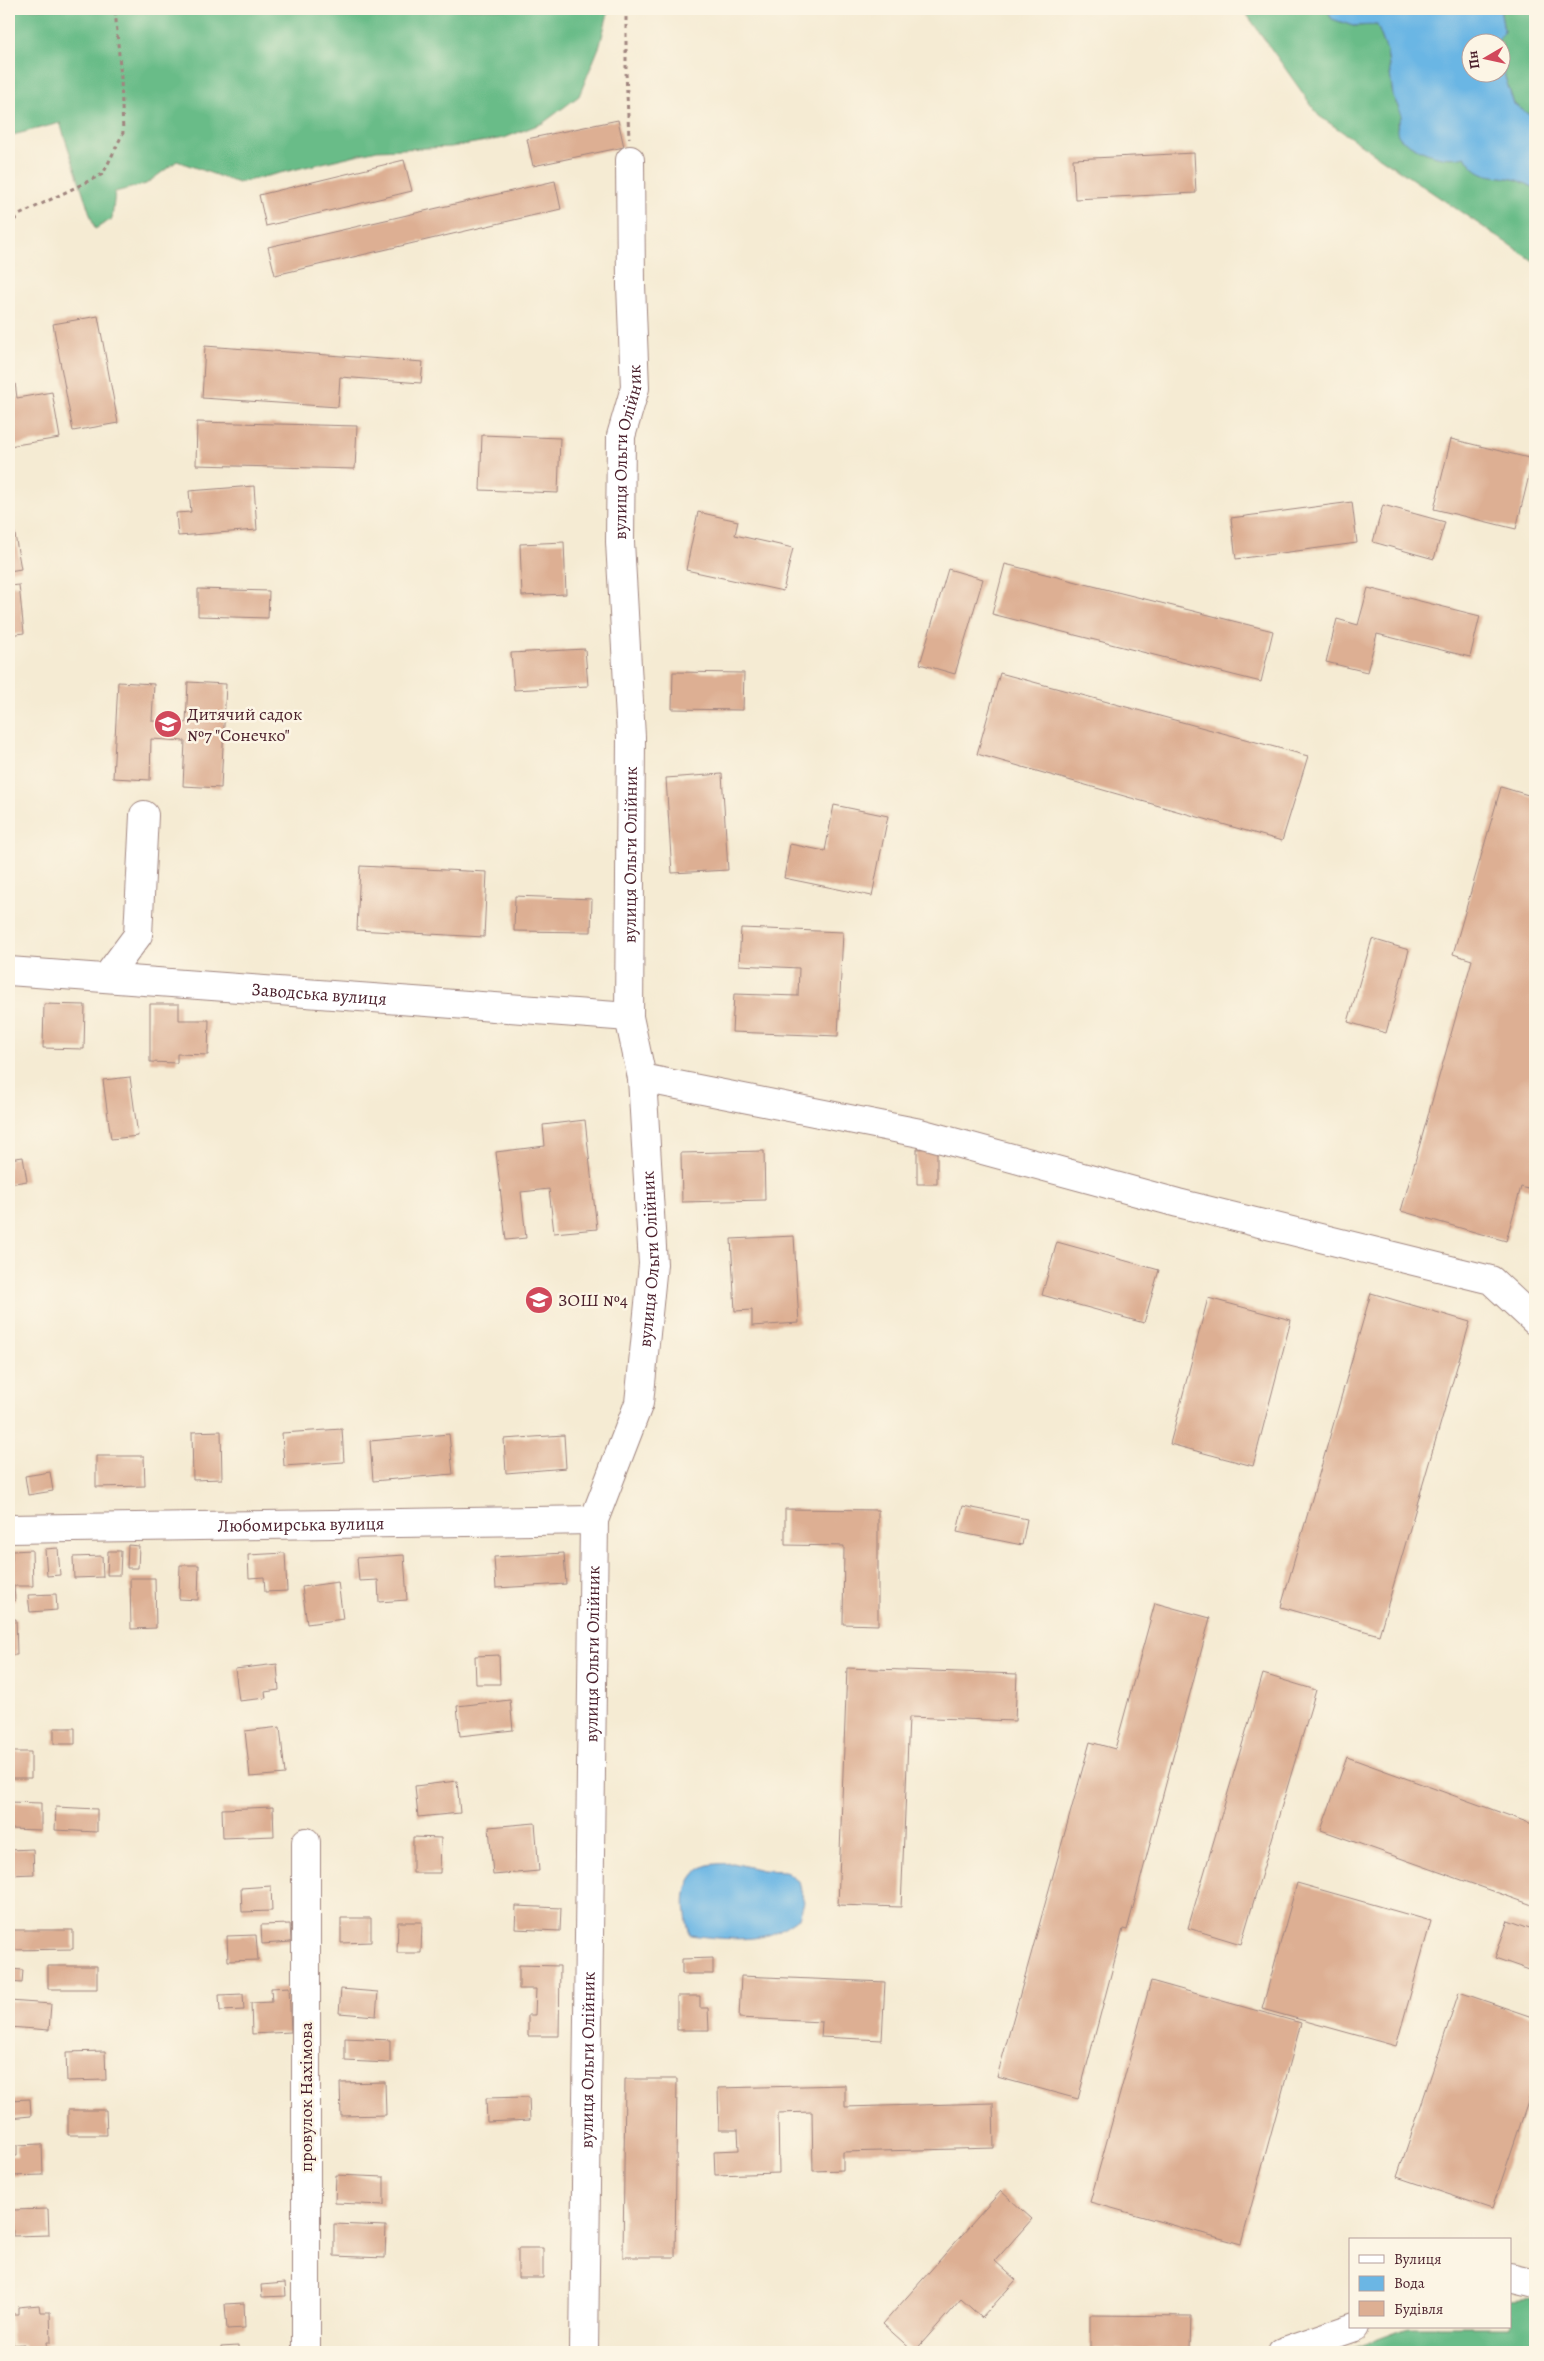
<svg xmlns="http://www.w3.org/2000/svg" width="1544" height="2361" font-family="Alegreya,serif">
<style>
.forest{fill:#69bc88;stroke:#5a6e5a}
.water{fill:#6bb6e4;stroke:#5a6a88}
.building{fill:#ddaf93}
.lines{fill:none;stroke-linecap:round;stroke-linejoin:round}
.minor-casing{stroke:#a0857f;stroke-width:30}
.path{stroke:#a0857f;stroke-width:3;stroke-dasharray:4 4;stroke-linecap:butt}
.minor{stroke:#fff;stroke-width:28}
.labels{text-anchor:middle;stroke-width:5;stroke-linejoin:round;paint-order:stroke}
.street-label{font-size:18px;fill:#4a1f2b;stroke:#fcf5e5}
.poi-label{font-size:18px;fill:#4a1f2b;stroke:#fcf5e5;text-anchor:start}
</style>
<rect width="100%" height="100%" fill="#fcf5e5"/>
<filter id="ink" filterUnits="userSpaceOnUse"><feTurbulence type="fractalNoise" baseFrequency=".02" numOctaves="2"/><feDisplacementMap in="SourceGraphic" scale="10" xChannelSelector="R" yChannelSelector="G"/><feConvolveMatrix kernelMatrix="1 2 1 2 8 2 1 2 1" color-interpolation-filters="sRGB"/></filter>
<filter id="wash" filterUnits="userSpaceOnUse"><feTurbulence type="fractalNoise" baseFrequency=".0096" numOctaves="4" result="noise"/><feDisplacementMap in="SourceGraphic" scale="20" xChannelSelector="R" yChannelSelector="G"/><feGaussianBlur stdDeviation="1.12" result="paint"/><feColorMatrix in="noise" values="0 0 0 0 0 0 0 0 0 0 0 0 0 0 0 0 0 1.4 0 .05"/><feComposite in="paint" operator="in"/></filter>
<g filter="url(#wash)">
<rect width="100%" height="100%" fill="#f5ebd3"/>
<path class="forest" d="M9 9H609L600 45 579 96 543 123 504 138 451 147 377 150 238 183 177 161 146 184 115 192 112 219 95 229 60 123 9 136Z
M1243 9H1327L1332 19 1353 26 1377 25 1387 51 1393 96 1402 115 1397 125 1400 138 1416 147 1465 156C1477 177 1491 174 1513 179 1520 180 1528 185 1535 188V262L1319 116Z
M1500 9H1535V119L1514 104 1502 68V42H1497L1504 31Z
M1535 2297V2352H1341L1409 2327H1510V2299Z"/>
<path class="water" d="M1327 9H1500L1504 31 1497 42H1472V72H1502V68L1514 104 1535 119V188C1528 185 1520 180 1513 179 1490 174 1479 179 1465 156 1442 162 1419 152 1400 138 1394 130 1398 124 1402 115L1393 96 1387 51 1377 25 1353 26 1332 19Z
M733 1863 762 1870 785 1871 799 1882 804 1902 799 1918C791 1922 784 1928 776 1932 754 1943 713 1938 690 1935 684 1913 679 1877 706 1866 713 1863 725 1864 733 1863Z"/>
<g id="blocks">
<path class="building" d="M618 120 624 147 533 166 527 139Z
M1194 153 1196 193 1075 199 1073 159Z
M404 160 412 191 266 226 259 195Z
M555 181 561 209 275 275 268 247Z
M98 316 118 423 73 431 53 324Z
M205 346 423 362 421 383 340 377 338 407 202 398Z
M15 383 17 398 52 392 60 438 9 446V384Z
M197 422 357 426 355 469 196 465Z
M482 435 560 438 558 493 480 490Z
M1451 439 1533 459 1516 529 1434 509Z
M254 486 257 530 178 536 176 513 191 512 189 491Z
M1352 502 1357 543 1236 559 1231 518Z
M1383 505 1445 522 1434 559 1373 542Z
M698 512 738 521 735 535 793 548 783 591 686 570Z
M14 529 21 569 9 571V530Z
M564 542 566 594 522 596 520 544Z
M1005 564 1273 631 1261 682 992 614Z
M948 569 983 579 955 674 920 664Z
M19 585 24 633 9 635V586Z
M1368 588 1480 616 1470 657 1377 634 1367 672 1326 662 1337 619 1358 625Z
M198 589 269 591 268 618 198 616Z
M585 649 588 686 514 690 511 653Z
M673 672 744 673 743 710 672 709Z
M1000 673 1308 756 1282 841 977 754Z
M118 682 154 684 152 721 186 723 188 682 226 684 221 788 183 786 185 741 151 739 150 780 113 778Z
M722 774 728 870 672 873 666 778Z
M1501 787 1535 797V1191L1521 1187 1506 1241 1401 1211 1472 960 1453 954Z
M834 805 888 816 872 896 784 878 790 844 825 851Z
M360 866 487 872 484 937 357 930Z
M515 896 592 899 591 932 514 931Z
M741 928 843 932 838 1036 732 1032 734 994 798 996 799 968 739 965Z
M1372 939 1409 950 1386 1033 1348 1022Z
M44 1004 85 1005 84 1049 43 1048Z
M150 1004H179V1020H209L208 1055 177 1054V1063L150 1062Z
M130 1077 138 1136 111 1139 103 1080Z
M585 1120 597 1229 554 1233 549 1189 521 1192 526 1238 506 1240 496 1152 545 1146 543 1125Z
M937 1148V1184H917V1149Z
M764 1151 765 1200 682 1202 681 1153Z
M23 1157 27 1181 9 1184V1159Z
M794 1236 799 1323 752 1326V1310L735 1311 731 1239Z
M1057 1242 1159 1270 1144 1323 1042 1295Z
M1371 1293 1470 1322 1379 1635 1281 1607Z
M1208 1298 1291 1320 1253 1466 1170 1444Z
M342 1429 344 1462 284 1466 282 1433Z
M221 1431 222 1479 193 1480 192 1432Z
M449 1434 453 1474 373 1481 370 1441Z
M564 1435 566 1468 506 1473 504 1439Z
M96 1456H144L145 1486 96 1487Z
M50 1472 53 1491 28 1495 25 1476Z
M963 1506 1027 1519 1022 1545 957 1532Z
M785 1509 878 1510V1625L843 1624 844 1546 785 1545Z
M128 1545 139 1546 138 1568H127Z
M58 1548 60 1575 47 1576 45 1549Z
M32 1550 33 1586H14L15 1601H9V1561H12V1551Z
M108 1551H121L120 1575H107Z
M285 1553 287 1591 265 1592 264 1577 249 1578 248 1555Z
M564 1553 566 1584 496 1588 494 1557Z
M404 1555 407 1600 379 1602 378 1580 359 1581 357 1558Z
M102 1556 103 1577 74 1578 73 1557Z
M180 1565H199L198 1600 179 1599Z
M130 1578H155L156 1628 131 1629Z
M338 1582 343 1619 307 1624 302 1587Z
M56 1594 57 1610 30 1612 28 1595Z
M1155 1603 1210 1618 1127 1930 1123 1929 1078 2099 997 2077 1090 1742 1115 1749Z
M9 1619H16L17 1655H9Z
M499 1655 500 1684H476L475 1656Z
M277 1664 279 1690 265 1692 266 1698 239 1701 235 1669Z
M847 1668 1017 1674 1015 1721 909 1717 901 1907 838 1905Z
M1263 1674 1316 1690 1241 1944 1188 1928Z
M510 1700 513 1730 460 1736 457 1706Z
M280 1727 285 1774 250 1777 245 1731Z
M54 1728H75V1744H54Z
M9 1752H31V1778H9Z
M1347 1757 1535 1825V1906L1321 1830Z
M457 1781 460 1813 418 1817 415 1786Z
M9 1802 41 1803V1830L9 1829Z
M56 1807 97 1809V1832L55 1830Z
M273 1807 274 1836 223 1838 222 1809Z
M535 1823 539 1871 493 1875 489 1827Z
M413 1837 441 1838 440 1873H413Z
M33 1849 34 1874 9 1875V1850Z
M1297 1883 1431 1921 1396 2046 1262 2009Z
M271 1886 272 1911 242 1912 241 1888Z
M516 1906 561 1908 560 1931 515 1929Z
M341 1918H371V1942L341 1943Z
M1508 1920 1535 1930V1972L1495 1958Z
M398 1922H422L421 1953H397Z
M290 1924 291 1942 262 1944 261 1925Z
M9 1930H73V1949L9 1950Z
M256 1935 258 1960 228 1961 227 1936Z
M713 1958V1974H682V1959Z
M519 1965 560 1966 559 2036H528V2015H535L536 1989H519Z
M48 1966H97V1989H48Z
M9 1969 23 1970 22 1983 9 1982Z
M741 1976 885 1982 882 2040 821 2037 822 2022 739 2018Z
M1151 1981 1301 2023 1241 2244 1090 2202Z
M289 1987 291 2032 252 2034 251 2003 272 2002 271 1988Z
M341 1989 378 1992 376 2016 339 2013Z
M1459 1992 1535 2018V2081L1492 2209 1397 2177Z
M243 1994 244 2010 220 2011 219 1995Z
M677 1996H700V2008H708L709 2030H677Z
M9 2001 51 2004 49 2030 9 2027Z
M345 2038 390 2040V2063L345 2061Z
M105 2051 106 2080 67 2081 66 2052Z
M625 2079H677L675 2257H623Z
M385 2082 386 2115 341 2116 340 2083Z
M845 2085V2107L993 2103 994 2148 843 2152V2170L813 2171 812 2112 778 2113 779 2173 715 2175 714 2151 739 2150 738 2130H719L718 2088Z
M529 2097 530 2120 487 2122 486 2098Z
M30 2099 31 2116 9 2118V2100Z
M68 2110H106L107 2135H68Z
M42 2144 43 2175 9 2176V2156H17V2145Z
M336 2175 384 2177V2205L335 2203Z
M1001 2191 1032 2219 995 2261 1016 2280 982 2318 961 2299 914 2352 883 2324Z
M48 2209 49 2235 13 2236 12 2210Z
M334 2224 386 2226 385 2258 334 2256Z
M518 2248H543V2278H518Z
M285 2283 286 2296 262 2297 261 2285Z
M244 2303 245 2328 227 2329 225 2304Z
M39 2305 40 2312H50L51 2342H47L48 2351 25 2352 24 2344 13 2345 10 2314H18V2307Z
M1090 2315 1191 2316 1190 2349H1090Z
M238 2346V2352H221V2347Z"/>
</g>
</g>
<g filter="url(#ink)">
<use href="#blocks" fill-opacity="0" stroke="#a0857f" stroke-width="1"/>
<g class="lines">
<defs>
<g id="minor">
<path id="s1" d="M9 971 629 1017"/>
<path d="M106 978 138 935 144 815"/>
<path d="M642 1078 920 1133 1178 1203 1491 1280 1535 1321"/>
<path id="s2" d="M9 1529 594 1520"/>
<path d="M306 1842V2352"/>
<path d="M1510 2277 1535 2283"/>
<path id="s3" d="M584 2352 594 1520 639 1403 653 1264 642 1078 629 1017 631 737 620 542 621 436 635 388 631 285 630 160"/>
<path d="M1282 2352 1355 2327"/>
</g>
</defs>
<use href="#minor" class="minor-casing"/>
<path class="path" d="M626 9V72L629 138
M9 226 19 215 103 174 123 133 121 78 115 9"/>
<use href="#minor" class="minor"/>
</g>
</g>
<defs>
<symbol id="school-disc" viewBox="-11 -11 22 22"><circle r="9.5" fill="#d1495b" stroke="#fcf5e5"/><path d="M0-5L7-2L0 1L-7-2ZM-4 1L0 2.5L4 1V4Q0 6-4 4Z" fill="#fff"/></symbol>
</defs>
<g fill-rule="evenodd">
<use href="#school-disc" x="152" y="708" width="32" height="32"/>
<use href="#school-disc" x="523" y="1284" width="32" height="32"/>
</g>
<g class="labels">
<g class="street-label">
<text dy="6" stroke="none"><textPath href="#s3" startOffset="1912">вулиця Ольги Олійник</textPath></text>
<text dy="6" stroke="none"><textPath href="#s3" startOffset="1508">вулиця Ольги Олійник</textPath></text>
<text dy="6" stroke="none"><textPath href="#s1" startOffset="311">Заводська вулиця</textPath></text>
<text dy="6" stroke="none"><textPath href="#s3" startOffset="1102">вулиця Ольги Олійник</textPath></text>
<text dy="6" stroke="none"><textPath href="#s2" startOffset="292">Любомирська вулиця</textPath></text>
<text dy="6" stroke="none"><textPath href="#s3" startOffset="698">вулиця Ольги Олійник</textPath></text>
<text dy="6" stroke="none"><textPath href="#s3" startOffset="292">вулиця Ольги Олійник</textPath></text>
<text transform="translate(306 2097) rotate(-90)" y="6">провулок Нахімова</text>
</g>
<g class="poi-label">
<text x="187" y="720">Дитячий садок<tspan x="187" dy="21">№7 "Сонечко"</tspan></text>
<text x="558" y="1306">ЗОШ №4</text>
</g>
</g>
<rect width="1544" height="2361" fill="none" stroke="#fcf5e5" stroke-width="30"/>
<rect x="1349" y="2238" width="162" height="90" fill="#fcf5e5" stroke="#b59f9b"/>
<rect x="1359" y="2255" width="25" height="8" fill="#ffffff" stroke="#b59f9b"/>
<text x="1394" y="2264" font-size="15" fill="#4a1f2b">Вулиця</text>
<rect x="1359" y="2276" width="25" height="15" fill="#6bb6e4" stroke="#b59f9b"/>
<text x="1394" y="2288" font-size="15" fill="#4a1f2b">Вода</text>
<rect x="1359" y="2301" width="25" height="15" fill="#ddaf93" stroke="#b59f9b"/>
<text x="1394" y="2314" font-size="15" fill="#4a1f2b">Будівля</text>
<g transform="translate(1486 58) rotate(261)"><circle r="24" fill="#fcf5e5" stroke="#b59f9b"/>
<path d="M0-4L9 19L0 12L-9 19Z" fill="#d1495b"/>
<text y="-8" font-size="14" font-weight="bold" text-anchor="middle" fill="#4a1f2b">Пн</text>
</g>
</svg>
